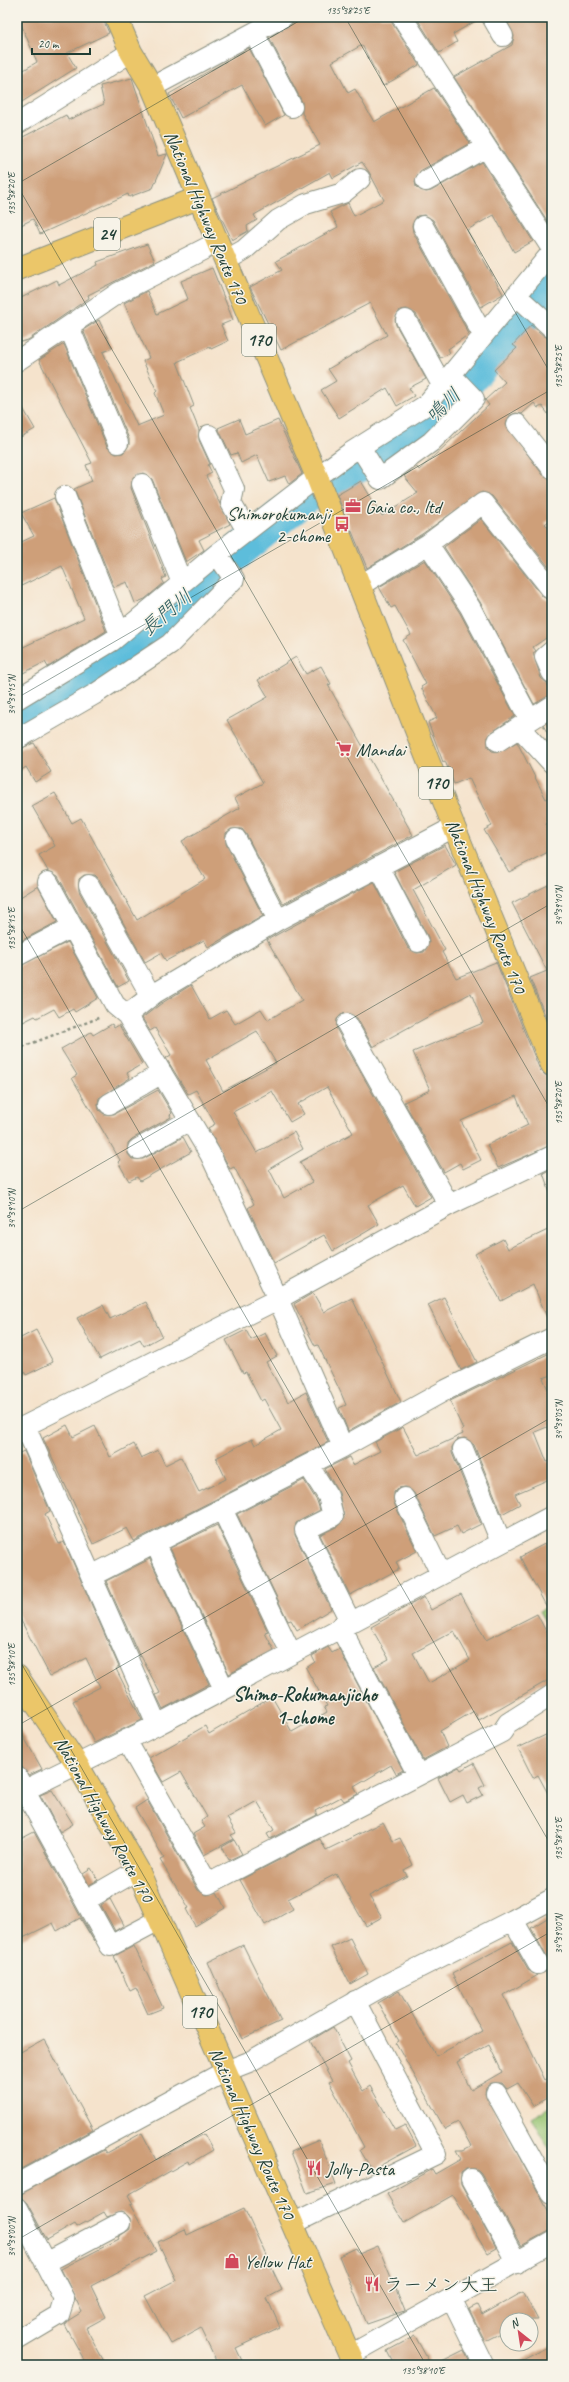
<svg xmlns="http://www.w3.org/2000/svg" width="569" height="2382" font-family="Caveat,'Klee One',sans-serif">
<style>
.green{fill:#97c472;stroke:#5b8053}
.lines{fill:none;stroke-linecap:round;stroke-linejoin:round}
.river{stroke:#5dbddb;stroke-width:35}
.building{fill:#ce9f79;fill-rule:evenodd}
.minor-casing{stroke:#8a9080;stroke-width:22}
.major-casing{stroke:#8a9080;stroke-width:24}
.highway-casing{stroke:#8a9080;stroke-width:24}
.path{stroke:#8a9080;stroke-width:2.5;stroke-dasharray:3 3;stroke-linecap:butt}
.minor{stroke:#fff;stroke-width:20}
.major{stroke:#ebc669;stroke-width:22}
.highway{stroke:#ebc669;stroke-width:22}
.ticks{fill:none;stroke:#1f3d34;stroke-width:1;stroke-opacity:0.45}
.labels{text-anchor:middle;stroke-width:3;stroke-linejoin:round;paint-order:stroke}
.shield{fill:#f7f3e8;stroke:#60746a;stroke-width:1}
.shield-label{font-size:18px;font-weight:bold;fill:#1f3d34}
.street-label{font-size:19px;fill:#1f3d34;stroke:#f7f3e8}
.poi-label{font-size:19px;fill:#1f3d34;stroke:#f7f3e8;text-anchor:start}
.water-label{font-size:20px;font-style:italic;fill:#2e5d5e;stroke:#f7f3e8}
.neighbourhood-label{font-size:20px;font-weight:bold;fill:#1f3d34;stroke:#f7f3e8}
.neatline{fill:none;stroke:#1f3d34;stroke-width:1.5}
.ticks-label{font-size:10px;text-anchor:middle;fill:#1f3d34}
</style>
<rect width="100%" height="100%" fill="#f7f3e8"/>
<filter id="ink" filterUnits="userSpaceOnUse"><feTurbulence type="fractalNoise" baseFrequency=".025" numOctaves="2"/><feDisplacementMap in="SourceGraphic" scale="8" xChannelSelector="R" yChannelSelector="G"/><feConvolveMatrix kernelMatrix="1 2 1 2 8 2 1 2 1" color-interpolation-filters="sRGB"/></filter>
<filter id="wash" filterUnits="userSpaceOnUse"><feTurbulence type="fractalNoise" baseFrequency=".012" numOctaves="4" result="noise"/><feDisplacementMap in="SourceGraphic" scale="16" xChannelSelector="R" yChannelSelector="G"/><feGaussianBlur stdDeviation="0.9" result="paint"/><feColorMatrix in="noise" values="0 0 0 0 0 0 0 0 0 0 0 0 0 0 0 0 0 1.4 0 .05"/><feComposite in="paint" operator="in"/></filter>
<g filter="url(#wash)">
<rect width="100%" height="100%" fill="#f5e3cc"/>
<path class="green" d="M552 1604V1635L539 1611Z
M552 2106V2154L531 2118Z"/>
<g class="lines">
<path class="river" d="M17 720 57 698 120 649 308 494 413 434 457 393 552 283"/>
</g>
<g id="blocks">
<path class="building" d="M18 17H102L109 33 67 53 76 68 17 105V74L37 62Z
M303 17H391L392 23 419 65 383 86 362 45 332 62 348 93 355 89 374 122 434 88 470 143 420 171 415 181 416 187 426 192 431 191 482 162 533 241 514 252 494 215 467 230 503 294 481 307 433 220 424 215 417 216 412 225 413 232 469 334 448 349 450 353 440 358 416 314 407 309 400 310 395 319 396 325 426 379 409 388 414 396 397 406 387 388 339 418 321 390 336 381 328 369 387 335 370 303 281 350 250 287 282 270 276 261 338 227 330 212 348 203 354 216 384 200 369 172 362 162 333 178 330 172 254 215 257 220 247 226 248 231 232 240 212 198 320 145 302 113V102L269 37Z
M416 17H481V18L453 34 457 42 439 53Z
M505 17H552V228L454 77 512 45 514 36Z
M249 48 284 115 265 126 242 85 181 118 169 94Z
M132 78 158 156 167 154 153 188 129 197 128 194 40 234 33 219 17 227V140L66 115 68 120 104 104 100 86Z
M147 244 155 261 88 295 89 298 28 340 21 342 17 334V300L57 280 59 285 98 265 97 262Z
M212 268 233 320 221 325 228 341 211 349 210 347 177 362 194 406 190 408 199 430V440L210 464 208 465 212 473 206 476 230 524 199 540 204 550 186 562 152 479 143 473 133 477 131 488 166 577 162 579 164 583 145 599 135 603 127 582 114 587 74 489 92 481 86 465 92 463 39 360 64 344 107 447 116 454 123 453 129 445V439L83 330 99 320 112 348 103 352 137 426 164 415 155 393 157 391 143 361 149 358 146 350 124 303 147 291 157 314 188 299 181 281Z
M531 325 544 336 552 339V419L542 406 538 408 534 403 522 414 516 413 510 415 506 425 543 475 552 479V518L545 524 552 532V571L492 496 482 492 422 534 367 568 337 495 361 481 382 516 418 493 404 476 417 467 419 470 489 405 485 400 505 382 494 370 517 348 513 345Z
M17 398 35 429 17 439Z
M239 419 245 434 278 420 302 474 289 484 285 476 269 482 257 455 241 463 237 453 231 455 218 428Z
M54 498 106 631 48 667 45 662 17 676V650L84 618 62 566 17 588V544L34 536 21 513Z
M481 519 543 597 552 601V634L533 647 536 651 533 653 541 678 547 683 552 695 534 704 480 602 444 547Z
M425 560 460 613 515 716 488 735V747L492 751 499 752 517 742 546 799 552 796V820L546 824 552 835V850L509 872 484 830 492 826 469 778 454 784 445 761 443 762 428 722 437 718 421 687 426 684 403 640 411 635 395 606 391 608 379 587Z
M296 657 306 674 321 666 331 684 328 685 413 835 283 904 246 834 242 829H231L226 833V844L263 916 208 947 204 940 166 961 161 953 145 962 99 879 95 875H84L79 879V891L129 981 118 987 58 876 48 871 39 855 55 846 32 806 55 793 72 823 81 818 137 920 205 879 182 841 240 808 235 798 263 783 227 720 268 697 258 680Z
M552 720V741L543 725Z
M34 743 51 772 35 782 26 767 17 773V750Z
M445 845 456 865 413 890 445 950 442 952 456 978 496 962 540 1070 545 1075 552 1077V1145L498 1168 487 1145 528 1125 516 1096 461 1121 481 1160 463 1169 460 1163 444 1172 404 1102 430 1090 413 1052 483 1023 471 993 373 1047 357 1018 348 1013 342 1014 337 1019V1030L431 1197 415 1206 403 1185 368 1205 379 1224 366 1232 333 1251 324 1235 274 1263 248 1208 254 1204 234 1167 230 1169 208 1128 215 1124 196 1090 188 1094 166 1058 171 1055 155 1028 150 1031 142 1018 162 1003 191 985 210 1019 226 1010 235 1024 261 1009 268 1020 302 1000 267 940 374 882 408 948 417 953 424 952 429 943 428 937 394 872ZM257 1031 276 1063 223 1091 206 1060ZM327 1087 353 1133 300 1162 312 1182 284 1198 269 1169 303 1149 294 1132 257 1153 233 1112 272 1091 290 1122 304 1114 298 1104Z
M552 883V1032L530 978 547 971 512 903Z
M38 886 57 922 17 943V899Z
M68 942 98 998 75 1012 73 1009 59 1017 54 1009 37 1018 35 1016 17 1025V967Z
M112 1024 114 1028 119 1025 142 1064 127 1073 130 1078 99 1098 98 1104 99 1110 104 1114H114L158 1090 172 1113 170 1115 171 1117 132 1139 128 1143V1154L132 1159H143L183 1137 191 1152 140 1181 137 1177 129 1181 118 1162 120 1160 72 1078 77 1075 61 1049 91 1032 93 1035Z
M552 1169V1192L550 1193 543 1173Z
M552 1228V1327H551L533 1284 501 1301 475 1254 503 1239 508 1249Z
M313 1293 324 1312 352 1298 401 1402 348 1431 339 1408 346 1405 341 1393 318 1345 315 1346 294 1304Z
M444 1297 477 1362 461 1370 428 1305Z
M146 1302 162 1336 144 1346 140 1339 100 1359 77 1318 103 1305 110 1319Z
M36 1330 53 1362 26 1375 17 1358V1340Z
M246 1330 251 1340 265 1333 277 1356 266 1362 288 1402 306 1392 328 1442 134 1541 127 1528 93 1544 43 1438 67 1425 73 1437 95 1426 110 1457 134 1444 141 1458 158 1450 165 1465 181 1457 199 1492 226 1479 216 1458 252 1439 255 1445 281 1430 264 1399 261 1401 246 1372 243 1373 226 1340Z
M552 1352V1375L543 1378 552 1399V1425L535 1432 547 1462 552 1460V1478L515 1494 520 1504 502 1514 474 1445 465 1438 458 1439 452 1447V1453L481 1524 461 1534 457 1526 435 1536 414 1493 405 1487 399 1488 394 1492V1503L417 1551 396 1562 399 1569 350 1595 320 1535 338 1526 344 1518 339 1493 325 1469 349 1457 353 1465 380 1451 375 1442 403 1427 418 1455 463 1434 461 1430 463 1429 450 1401Z
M24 1451 50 1511 45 1514 59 1544 64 1542 119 1667 116 1669 142 1720 94 1743 73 1701 100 1687 86 1658 50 1676 17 1613V1454Z
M304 1480 317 1501 320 1510 296 1523 295 1535 331 1609 297 1630 291 1620 288 1621 237 1514Z
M217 1525 268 1632 265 1633 274 1650 229 1674 170 1548Z
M552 1540V1617L520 1557Z
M150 1559 209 1684 163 1709 156 1695 160 1693 141 1656 140 1657 106 1581Z
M461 1594 486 1640 537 1614 552 1643V1678L479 1720 474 1711 440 1731 447 1747 423 1760 374 1667 389 1659 371 1627 424 1597 431 1610ZM454 1631 470 1660 429 1683 413 1653Z
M328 1647 332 1653 339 1649 403 1770 396 1774 391 1765 354 1787 358 1794 344 1801 341 1797 315 1811 317 1815 270 1839 267 1834 274 1830 257 1801 227 1818 236 1833 231 1835 234 1839 204 1855 193 1834 205 1827 201 1821 207 1817 181 1772 163 1782 149 1758 205 1726 209 1734 272 1697 292 1732 327 1712 324 1707 327 1706 306 1668 315 1662 312 1656Z
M17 1725 42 1769 29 1775 17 1764Z
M552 1732V1801L538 1775 533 1778 518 1748Z
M474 1763 485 1785 479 1788 483 1795 467 1803 463 1795 450 1802 438 1778 459 1767 461 1770Z
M52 1790 73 1824 60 1832 40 1795Z
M147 1800 198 1890 207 1895 217 1892 225 1908 195 1926 186 1909 189 1908 160 1860 164 1858 135 1808Z
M383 1822 393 1841 400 1838 413 1865 404 1870 407 1876 369 1896 382 1917 366 1926 336 1874 288 1899 293 1909 265 1925 240 1880 320 1839 326 1850Z
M34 1832 94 1941 80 1918 57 1931 53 1923 17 1941V1841Z
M234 1840 242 1854 229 1860 222 1847Z
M91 1868 98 1880 89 1885 83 1873Z
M110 1899 124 1925 115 1931 101 1905Z
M552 1915V1968L547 1970 548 1959 531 1928Z
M350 1938 368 1974 350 1984 331 1947Z
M512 1942 528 1970 538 1975 504 1995 545 2080 552 2076V2095L533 2106 518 2083 507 2089 502 2083H491L486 2087 485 2093 552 2218V2229L521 2246 481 2173 477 2169H466L461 2173V2184L496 2248 487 2253 453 2195 404 2223 387 2194 432 2169 435 2174 461 2159 456 2150H463L471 2146 458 2122 445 2129 396 2043 399 2041 378 2003 399 1991 436 2056 482 2031 452 1974ZM489 2045 502 2072 471 2090 457 2062Z
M243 1945 281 2021 242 2039 208 1962Z
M134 1946 163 2008 148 2014 136 1988 130 1991 114 1956Z
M333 2027 351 2061 348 2063 363 2091 370 2086 395 2130 405 2125 416 2146 372 2170 360 2150 364 2147 329 2082 332 2081 310 2041Z
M44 2039 93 2130 17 2171V2054Z
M142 2133 156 2160 204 2134 213 2150 189 2164 188 2161 128 2195 133 2204 130 2205 157 2251 91 2286 106 2317 86 2328 106 2365H87L65 2325 69 2320 82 2312 61 2269 119 2239 118 2237 130 2229V2218L121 2212 107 2217 104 2212 77 2227 75 2224 47 2240 27 2203 19 2195 104 2150 106 2153Z
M319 2140 336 2184 307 2193 291 2152Z
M244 2208 282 2290 267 2298 280 2327 236 2348 244 2365H218L200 2328 171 2344 145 2296 176 2280 158 2242 185 2229 187 2235Z
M378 2246 405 2311 367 2324 339 2256 356 2248 359 2254Z
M523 2292 538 2320H507V2330L485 2341 469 2309 477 2305 482 2315Z
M415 2336 431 2365H394L387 2351Z
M552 2345V2365H513Z
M464 2350 471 2365H434Z"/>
</g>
</g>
<g filter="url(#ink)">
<use href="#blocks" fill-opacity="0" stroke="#8a9080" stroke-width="1"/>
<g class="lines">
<defs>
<path id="minor" d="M402 17 552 249
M492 17 503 36
M254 33 292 107
M152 87 283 17
M17 124 131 52
M426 181 486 147
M423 226 483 335
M225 261 244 250 278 220 306 204 343 193 360 179
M516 295 552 328
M406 320 442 385
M69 327 118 443
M17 361 118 293 218 242
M517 424 552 468
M209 435 234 489 231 503 247 531
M360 447 380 479 431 442 474 399 451 375
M142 484 182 583
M65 496 120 634
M428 544 470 607 530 720
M359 586 428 544 483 503 552 590
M552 651 545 657 552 673
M17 699 112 641 217 554 317 477 350 453 426 405 552 252
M519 727 552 763
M17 739 95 694 170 644 234 579 217 554
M498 741 552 706
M236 839 278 920
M379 867 418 942
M48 882 115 1005 127 1015
M89 885 151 996
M17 956 72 927
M347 1024 449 1205
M109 1104 162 1073
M138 1149 190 1120
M25 1426 157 1725
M17 1430 278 1299 449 1205 552 1156
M343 1447 446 1390 552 1338
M463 1449 501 1542
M308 1465 328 1496 333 1516 305 1530 350 1621
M404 1498 441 1574
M222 1509 291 1653
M155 1543 224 1689
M91 1576 343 1447 278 1299 210 1154 127 1015 155 993 278 920 454 827
M340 1627 418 1775
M126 1740 208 1884 502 1732 508 1723 552 1695
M17 1777 110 1946 159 1920
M17 1794 157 1725 552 1516
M86 1900 138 1870
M538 1964 513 1920 552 1899
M496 2093 552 2194
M471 2179 517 2263
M17 2184 226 2071 249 2062 381 1987 513 1920
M17 2208 64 2299 59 2315 17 2340
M292 2224 436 2154 355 2001
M45 2263 120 2223
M452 2300 484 2365
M350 2355 552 2242"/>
<path id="major" d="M17 269 198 198"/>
<path id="highway" d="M116 17 131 52 152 87 317 477 454 827 552 1065
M17 1676 77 1764 138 1870 354 2365"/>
</defs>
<use href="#minor" class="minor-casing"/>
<use href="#major" class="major-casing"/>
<use href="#highway" class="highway-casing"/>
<path class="path" d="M17 1049 101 1017"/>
<use href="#minor" class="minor"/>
<use href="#major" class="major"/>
<use href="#highway" class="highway"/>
</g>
</g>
<path class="ticks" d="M345 17 552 376M17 184 306 17M17 185 552 1112M17 698 552 389M17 921 552 1847M17 1212 552 903M17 1656 426 2365M17 1726 552 1417M17 2240 552 1931"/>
<defs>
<symbol id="office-bare" viewBox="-9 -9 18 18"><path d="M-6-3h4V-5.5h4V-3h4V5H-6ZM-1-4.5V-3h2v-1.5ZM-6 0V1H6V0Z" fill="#d1495b" stroke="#f7f3e8" stroke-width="2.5" paint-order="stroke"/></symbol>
<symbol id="bus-bare" viewBox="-9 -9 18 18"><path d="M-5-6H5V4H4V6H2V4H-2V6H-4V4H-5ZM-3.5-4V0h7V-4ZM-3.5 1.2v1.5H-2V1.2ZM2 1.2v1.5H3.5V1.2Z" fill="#d1495b" stroke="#f7f3e8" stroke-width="2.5" paint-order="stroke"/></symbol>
<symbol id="supermarket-bare" viewBox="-9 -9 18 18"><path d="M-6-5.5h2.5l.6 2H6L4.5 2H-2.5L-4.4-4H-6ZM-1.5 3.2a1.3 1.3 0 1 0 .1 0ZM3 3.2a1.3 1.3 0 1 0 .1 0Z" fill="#d1495b" stroke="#f7f3e8" stroke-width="2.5" paint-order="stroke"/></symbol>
<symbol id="restaurant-bare" viewBox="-9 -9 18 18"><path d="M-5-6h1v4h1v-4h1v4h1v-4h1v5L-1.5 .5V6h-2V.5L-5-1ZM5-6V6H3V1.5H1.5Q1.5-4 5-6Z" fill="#d1495b" stroke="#f7f3e8" stroke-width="2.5" paint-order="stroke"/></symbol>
<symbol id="shop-bare" viewBox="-9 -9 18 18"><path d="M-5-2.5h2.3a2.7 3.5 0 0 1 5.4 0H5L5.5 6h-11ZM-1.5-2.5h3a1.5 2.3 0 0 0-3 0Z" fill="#d1495b" stroke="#f7f3e8" stroke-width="2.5" paint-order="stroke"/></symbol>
</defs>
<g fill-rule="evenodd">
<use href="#office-bare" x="342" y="495" width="22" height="22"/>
<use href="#bus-bare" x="331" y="513" width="22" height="22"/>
<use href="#supermarket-bare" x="333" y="738" width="22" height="22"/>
<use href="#restaurant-bare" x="303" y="2157" width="22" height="22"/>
<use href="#shop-bare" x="221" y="2250" width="22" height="22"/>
<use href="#restaurant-bare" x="361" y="2273" width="22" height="22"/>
</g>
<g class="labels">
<g class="shield">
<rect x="94" y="218" width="26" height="32" rx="3"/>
<rect x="242" y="324" width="34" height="32" rx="3"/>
<rect x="419" y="767" width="34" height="32" rx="3"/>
<rect x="183" y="1996" width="34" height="32" rx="3"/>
</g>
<g class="shield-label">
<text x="107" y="240">24</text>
<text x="259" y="346">170</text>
<text x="436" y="789">170</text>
<text x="200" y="2018">170</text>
</g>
<g class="street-label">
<text transform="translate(207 217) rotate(67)" y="7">National Highway Route 170</text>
<text transform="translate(487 906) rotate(68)" y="7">National Highway Route 170</text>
<text transform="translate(105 1819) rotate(61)" y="7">National Highway Route 170</text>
<text transform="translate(253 2133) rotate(66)" y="7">National Highway Route 170</text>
</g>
<g class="poi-label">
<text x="365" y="513">Gaia co., ltd</text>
<text x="330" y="520" text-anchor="end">Shimorokumanji<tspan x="330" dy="22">2-chome</tspan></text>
<text x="356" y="756">Mandai</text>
<text x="326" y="2175">Jolly-Pasta</text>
<text x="244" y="2268">Yellow Hat</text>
<text x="384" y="2291">ラーメン大王</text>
</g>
<g class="water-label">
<text transform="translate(443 405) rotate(-44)" y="7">鳴川</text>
<text transform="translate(166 612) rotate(-40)" y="7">長門川</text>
</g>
<g class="neighbourhood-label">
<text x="305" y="1701">Shimo-Rokumanjicho<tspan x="305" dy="23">1-chome</tspan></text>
</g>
</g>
<rect width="569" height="2382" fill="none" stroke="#f7f3e8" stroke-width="44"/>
<g transform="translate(519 2332) rotate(330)"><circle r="19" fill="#f7f3e8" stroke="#a1aaa0"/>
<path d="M0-3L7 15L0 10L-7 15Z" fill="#d1495b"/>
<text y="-6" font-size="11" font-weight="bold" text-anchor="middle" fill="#1f3d34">N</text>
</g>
<path d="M32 48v6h58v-6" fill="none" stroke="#1f3d34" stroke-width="2"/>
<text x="38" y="48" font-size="12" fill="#1f3d34" stroke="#f7f3e8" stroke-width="3" paint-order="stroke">20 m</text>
<rect x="22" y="22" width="525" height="2338" class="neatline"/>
<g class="ticks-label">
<text x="348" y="14">135°38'25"E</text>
<text transform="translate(11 194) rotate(-90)" y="4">135°38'20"E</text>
<text transform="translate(558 367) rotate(-90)" y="4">135°38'25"E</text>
<text transform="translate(11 695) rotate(-90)" y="4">34°39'15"N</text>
<text transform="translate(558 906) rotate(-90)" y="4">34°39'10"N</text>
<text transform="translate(11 929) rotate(-90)" y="4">135°38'15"E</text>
<text transform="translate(558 1103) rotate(-90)" y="4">135°38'20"E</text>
<text transform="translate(11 1209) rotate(-90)" y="4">34°39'10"N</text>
<text transform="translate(558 1420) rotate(-90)" y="4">34°39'05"N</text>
<text transform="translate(11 1665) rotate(-90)" y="4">135°38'10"E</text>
<text transform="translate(558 1839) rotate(-90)" y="4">135°38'15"E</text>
<text transform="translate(558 1934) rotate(-90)" y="4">34°39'00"N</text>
<text transform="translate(11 2237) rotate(-90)" y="4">34°39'00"N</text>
<text x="423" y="2374">135°38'10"E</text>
</g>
</svg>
